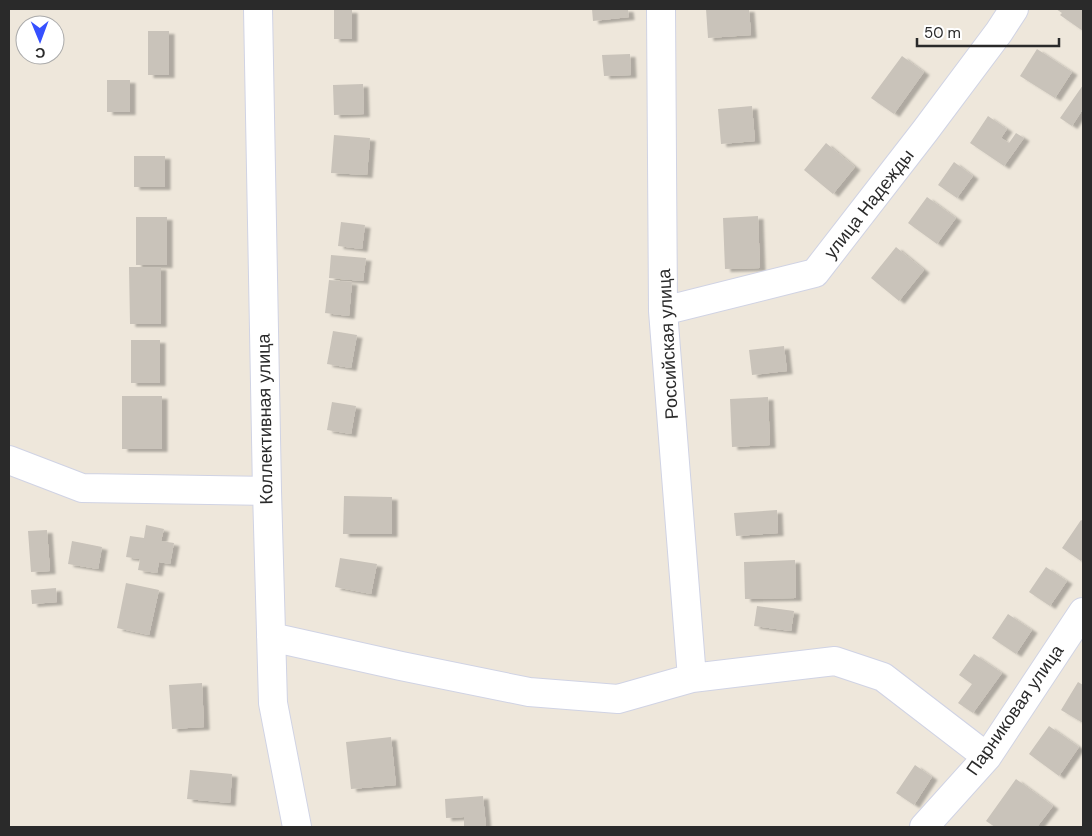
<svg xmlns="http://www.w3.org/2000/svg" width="1092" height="836" font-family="'DM Sans',sans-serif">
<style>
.building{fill:#c9c3ba;filter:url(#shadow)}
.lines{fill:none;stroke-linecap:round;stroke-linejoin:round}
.minor-casing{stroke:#d0d3e4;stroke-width:30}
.minor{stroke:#fff;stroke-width:28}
.labels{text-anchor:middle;stroke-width:5;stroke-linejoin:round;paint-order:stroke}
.street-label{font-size:18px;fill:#2a2a2a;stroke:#fff}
</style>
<defs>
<filter id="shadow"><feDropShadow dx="5.5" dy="3" stdDeviation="1" flood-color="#0004"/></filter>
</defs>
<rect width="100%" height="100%" fill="#eee7db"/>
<path class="building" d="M592 9H628L629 17 593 21Z
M706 9H749L751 35 708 38Z
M1056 9H1083V31L1060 15 1062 13Z
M334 10H352V39H334Z
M148 31H169V75H148Z
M1037 49 1072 72 1055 98 1020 76Z
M630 54 631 75 604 76 602 55Z
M902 56 924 72 894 114 871 98Z
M107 80H130V112H107Z
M363 84 364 114 334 115 333 85Z
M1083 85V109L1072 126 1060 118Z
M752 106 755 141 721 144 718 109Z
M988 116 1007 129 1001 138 1009 143 1016 133 1024 138 1004 166 970 143Z
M334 135 370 138 367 175 331 173Z
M826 143 855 167 833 194 804 170Z
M134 156H165V187H134Z
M954 162 973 176 957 198 938 185Z
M927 197 956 218 937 244 908 223Z
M758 216 760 268 725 269 723 218Z
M136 217H167V265H136Z
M341 222 365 225 362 249 338 246Z
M896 247 924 270 899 301 871 278Z
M331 255 366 258 363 281 329 278Z
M129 267H161V324H130Z
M329 280 352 282 349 316 325 313Z
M333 331 357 335 351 368 327 364Z
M131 340H160V383H131Z
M784 346 787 371 752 375 749 350Z
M122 396H162V449H122Z
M768 397 770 445 732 447 730 399Z
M332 402 356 406 351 434 327 430Z
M344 496 392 497V534H343Z
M777 510 778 533 736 536 734 513Z
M1081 520 1083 521V558L1081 561 1062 548Z
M146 525 164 529 161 541 174 543 170 564 159 562 157 573 138 570 140 559 126 557 130 536 144 538Z
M47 530 50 571 31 572 28 531Z
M72 541 102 547 98 569 68 564Z
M340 558 377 564 371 594 335 587Z
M795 560 796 598 745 599 744 562Z
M1046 567 1067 581 1050 606 1029 592Z
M126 583 159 590 149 635 117 628Z
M56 588 57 602 32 604 31 590Z
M757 606 794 611 791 631 754 626Z
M1008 614 1032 630 1016 654 992 638Z
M974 654 1002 673 973 713 958 703 972 684 959 675Z
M1078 682 1083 685V723L1061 710Z
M202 683 204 727 172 729 169 685Z
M1049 726 1079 747 1059 776 1029 754Z
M391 737 396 785 351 789 346 742Z
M915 765 932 777 914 805 896 793Z
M190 770 232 774 230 803 187 799Z
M1016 779 1053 806 1037 827H995L986 821Z
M483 796 486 827H464V817L446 818 445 799Z"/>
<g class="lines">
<defs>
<path id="minor" d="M258 9 267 491 273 703 297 827
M661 9 663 311 692 678
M663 311 815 273 925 131 999 32 1014 9
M9 460 82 488 267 491
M271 637 401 666 529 692 618 699 692 678 835 661 883 677 987 757
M924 827 987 757 1083 612"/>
</defs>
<use href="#minor" class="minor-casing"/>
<use href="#minor" class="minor"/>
</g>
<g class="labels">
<g class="street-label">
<text transform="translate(869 204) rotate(-52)" y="6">улица Надежды</text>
<text transform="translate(668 344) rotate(-93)" y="6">Российская улица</text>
<text transform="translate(265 419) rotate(-91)" y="6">Коллективная улица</text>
<text transform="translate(1015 710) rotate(-55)" y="6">Парниковая улица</text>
</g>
</g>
<rect width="1092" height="836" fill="none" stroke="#2a2a2a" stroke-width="20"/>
<g transform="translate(40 40) rotate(179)"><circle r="24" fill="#ffffff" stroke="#aaaaaa"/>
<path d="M0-4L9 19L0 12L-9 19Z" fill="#3650ff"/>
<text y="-8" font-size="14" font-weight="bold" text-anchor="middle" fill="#2a2a2a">С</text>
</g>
<path d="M917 38v8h142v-8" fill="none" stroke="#2a2a2a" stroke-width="2.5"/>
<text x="924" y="38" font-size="15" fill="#2a2a2a" stroke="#ffffff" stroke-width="4" paint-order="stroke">50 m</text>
</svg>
